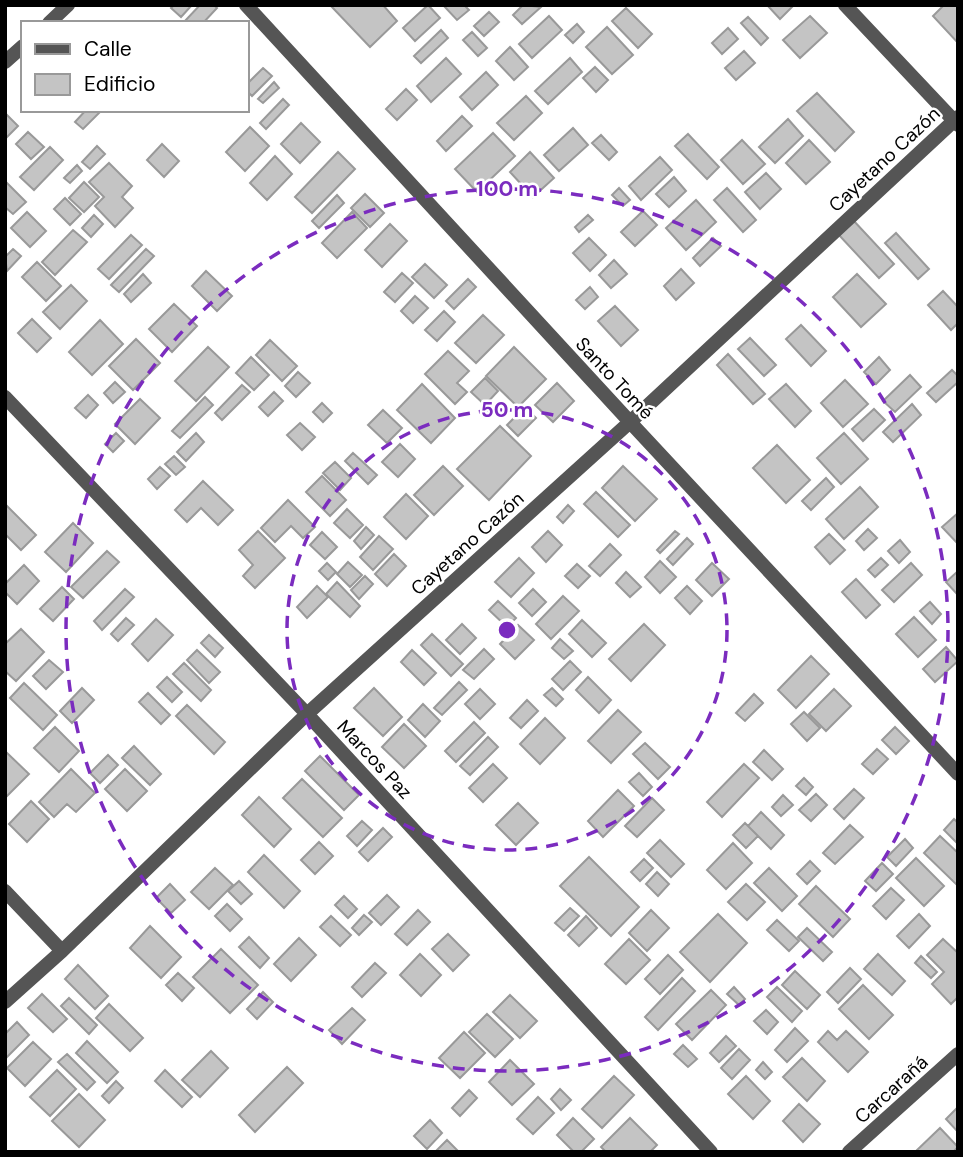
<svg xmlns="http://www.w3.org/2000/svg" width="963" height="1157" font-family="'DM Sans',sans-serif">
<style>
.building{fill:#c4c4c4;stroke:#999;stroke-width:2}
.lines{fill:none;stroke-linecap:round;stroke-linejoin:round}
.minor{stroke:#555;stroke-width:14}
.tertiary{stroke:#555;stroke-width:14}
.ring{fill:none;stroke:#7b2cbf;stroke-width:3.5;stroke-dasharray:12 9}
.labels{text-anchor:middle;stroke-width:5;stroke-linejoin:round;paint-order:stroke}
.street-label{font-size:19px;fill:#000;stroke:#fff}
.centre{fill:#7b2cbf;stroke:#fff;stroke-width:3.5}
.ring-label{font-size:21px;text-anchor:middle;font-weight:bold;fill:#7b2cbf;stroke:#fff;stroke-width:5;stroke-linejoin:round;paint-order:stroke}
</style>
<rect width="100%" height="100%" fill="#fff"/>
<path class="building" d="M174 5H192L181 17 171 8Z
M200 5H214L217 8 203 23H183Z
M330 5H383L397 21 370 47Z
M428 5 440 18 415 41 403 28Z
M443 5H464L469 10 457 20Z
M523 5 541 7 522 24 513 15Z
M767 5H794L780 19Z
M944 5H958V43L933 16Z
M626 8 652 34 638 48 612 21Z
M489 12 499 22 484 36 474 26Z
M549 16 562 30 532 58 519 44Z
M810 16 827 33 800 58 783 40Z
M748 17 768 38 761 45 741 23Z
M577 24 584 32 573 43 565 35Z
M607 27 633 55 612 74 586 47Z
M728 28 738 39 722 54 712 43Z
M441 30 448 38 421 63 414 56Z
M472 32 487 48 478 56 463 40Z
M510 47 528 67 514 80 496 61Z
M744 51 755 63 736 80 725 68Z
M446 58 461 74 431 102 417 86Z
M570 58 582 72 548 104 535 91Z
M595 67 608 80 596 92 583 78Z
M263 68 272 76 252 96 247 91V84Z
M486 72 498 85 472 110 460 97Z
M274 82 279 88 263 103 258 99Z
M406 89 417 100 397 120 386 109Z
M817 93 854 132 835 151 797 111Z
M526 96 542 113 514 140 497 123Z
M283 99 289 105 266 129 260 123Z
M86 110H102L83 129 75 122Z
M5 113 18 126 5 139Z
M462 116 472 126 446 151 437 141Z
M788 119 803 136 775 163 759 147Z
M301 123 320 142 300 163 281 144Z
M250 127 269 146 245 171 226 152Z
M573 128 588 145 559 171 544 155Z
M28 132 44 147 31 159 16 144Z
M493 133 515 156 477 192 455 169Z
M688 134 719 167 707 179 675 146Z
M601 135 617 152 609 160 592 143Z
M742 140 765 164 743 184 721 160Z
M809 140 830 162 806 184 786 163Z
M162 144 179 161 164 177 147 160Z
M97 146 105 154 90 169 82 162Z
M50 147 63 160 34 190 20 177Z
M338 152 355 169 312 213 295 197Z
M530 152 554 178 533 197 510 172Z
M275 156 292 174 267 200 250 183Z
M660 157 672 170 641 200 629 186Z
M109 163 132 186 122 197 133 208 115 227 95 206 104 197 89 182Z
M77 165 82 171 70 183 64 178Z
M766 173 781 189 760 209 745 192Z
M674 177 686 191 669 207 656 194Z
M5 181 26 202 13 214 5 207Z
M84 182 99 197 84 212 69 198Z
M619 188 630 200 623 206 612 195Z
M727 188 756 220 743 232 714 200Z
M365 194 384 213 370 227 351 208Z
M337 195 344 203 319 228 312 221Z
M65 198 81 214 70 225 54 209Z
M696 200 716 222 686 250 666 228Z
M643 211 657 225 635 246 621 232Z
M27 212 46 231 30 247 11 228Z
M352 212 367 228 337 258 322 243Z
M94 215 103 224 91 237 82 228Z
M588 215 593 220 579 232 575 227Z
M853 220 894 264 879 278 838 234Z
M390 224 407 241 382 267 365 250Z
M73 230 87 242 55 275 42 262Z
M896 233 929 269 918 279 885 243Z
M131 235 142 245 109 279 98 269Z
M589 238 606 255 590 271 573 253Z
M713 238 721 246 700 266 693 258Z
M13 249 21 256 7 271 5 257Z
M146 249 154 256 119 292 111 285Z
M614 260 627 274 611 288 599 275Z
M37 262 61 286 46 301 22 277Z
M425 264 447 285 434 298 412 277Z
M681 269 694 283 676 300 664 286Z
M206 271 232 296 217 311 192 286Z
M402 273 413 283 395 302 384 292Z
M143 274 151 283 131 302 124 294Z
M857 274 886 304 861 327 833 297Z
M468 279 476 287 454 309 446 301Z
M71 285 87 301 60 329 43 312Z
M590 287 598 297 585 309 576 300Z
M943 291 958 307V323L951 330 928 305Z
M415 296 428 308 413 323 401 311Z
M174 304 197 326 172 352 149 329Z
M615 306 638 330 621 346 598 321Z
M444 311 455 322 437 341 425 330Z
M483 315 504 335 476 363 455 343Z
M32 319 51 338 37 352 18 333Z
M100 320 123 344 92 375 69 352Z
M801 325 826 351 811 366 786 339Z
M750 338 776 365 764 376 738 349Z
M136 339 160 363 133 390 109 366Z
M270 340 297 366 282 381 256 355Z
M208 347 229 367 196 401 175 381Z
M514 347 546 379 518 407 486 376Z
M448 351 469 371 457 383 467 392 455 404 425 374Z
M728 354 765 394 753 404 717 365Z
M251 357 269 375 254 390 236 373Z
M879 357 890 370 876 384 864 372Z
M952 370 958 376V382L936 402 927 393Z
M298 372 310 383 296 397 285 386Z
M910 375 921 387 895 412 883 401Z
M485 378 498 391 485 405 471 392Z
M845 380 868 404 843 427 821 403Z
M115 382 125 392 113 403 104 393Z
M557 383 574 401 553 422 535 405Z
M422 384 455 418 431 443 397 410Z
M786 384 811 411 795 427 769 399Z
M242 385 250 392 222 420 215 413Z
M274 392 283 401 268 416 259 407Z
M88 395 98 405 86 418 75 408Z
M205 397 213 405 180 438 172 431Z
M140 399 160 418 135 444 115 424Z
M322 403 332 413 323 422 313 412Z
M912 404 921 415 893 442 883 432Z
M525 407 536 418 518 436 507 425Z
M874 409 885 420 863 441 852 429Z
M383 410 402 428 387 443 368 425Z
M300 423 315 437 302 450 287 435Z
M500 426 531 456 489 500 457 469Z
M116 433 124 441 113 452 105 444Z
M196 433 204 442 186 461 177 452Z
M844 433 868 459 841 484 817 458Z
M400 444 415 459 398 477 382 462Z
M777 445 810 480 786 503 753 468Z
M353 453 377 475 368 484 345 461Z
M174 456 185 467 176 475 165 464Z
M335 462 351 478 340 490 323 473Z
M443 466 463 486 434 515 414 495Z
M623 466 657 499 635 521 602 488Z
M160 467 170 476 157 489 148 479Z
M322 476 346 500 330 516 306 492Z
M826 478 834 487 811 510 802 501Z
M203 481 233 510 218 525 201 508 187 522 175 510Z
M860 487 878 507 844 539 826 519Z
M596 492 630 525 618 537 584 504Z
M406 494 428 516 406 539 384 517Z
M288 500 315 527 303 538 291 526 275 542 261 528Z
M5 504 36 535 21 550 7 536 5 537Z
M568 505 574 511 563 523 557 517Z
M347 509 363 525 350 538 334 523Z
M958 513V544L942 527Z
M73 523 93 543 66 572 45 552Z
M366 527 374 535 361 549 354 541Z
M868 529 877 538 864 550 856 541Z
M258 531 285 558 255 588 243 576 253 565 239 550Z
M548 531 562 545 546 562 532 547Z
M675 531 679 534 660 553 657 550Z
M322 532 337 547 325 559 310 545Z
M829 534 845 550 830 564 815 547Z
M379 536 393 549 373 570 360 557Z
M687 538 693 544 673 565 667 559Z
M900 540 910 552 899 563 888 551Z
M610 544 621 555 600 576 589 566Z
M107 551 119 562 83 598 71 587Z
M394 554 406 566 387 586 375 574Z
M519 558 534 573 511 597 495 582Z
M881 558 888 565 875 577 868 570Z
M660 561 676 577 660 593 645 577Z
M348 562 362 575 350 587 337 574Z
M327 563 336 572 328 580 319 571Z
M712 563 729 579 712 596 696 580Z
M911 563 922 575 894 602 882 590Z
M577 564 590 576 578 588 565 576Z
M24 565 39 581 17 604 5 592V584Z
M958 571V593L957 594 946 582Z
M626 572 641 587 630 597 616 583Z
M365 576 373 584 359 599 351 590Z
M856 579 880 605 866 618 842 592Z
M337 582 360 606 350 617 326 594Z
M317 586 328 597 307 618 297 607Z
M687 586 702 601 690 614 675 598Z
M62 587 74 599 53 621 40 609Z
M125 589 134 597 102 630 94 621Z
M533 589 546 602 532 616 519 603Z
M563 596 579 611 551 639 536 624Z
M498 601 516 618 507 627 489 610Z
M930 602 941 614 932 624 920 611Z
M914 617 936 640 918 657 896 634Z
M126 618 134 625 118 641 111 634Z
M156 619 173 635 148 661 132 644Z
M582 620 606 643 592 657 569 634Z
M462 624 476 638 460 654 446 640Z
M644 624 665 645 631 681 609 659Z
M518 625 534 640 515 659 500 644Z
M21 629 44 652 16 681 5 671V644Z
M432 634 463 664 451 676 421 645Z
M209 635 223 648 215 657 201 643Z
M560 639 573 651 564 659 552 648Z
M946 647 958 661 935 682 923 669Z
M484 649 494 659 474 679 463 670Z
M197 650 220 672 209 683 187 660Z
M412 650 436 673 424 685 401 662Z
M811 656 829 674 796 708 778 690Z
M49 660 63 672 46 689 33 676Z
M570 661 581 672 563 690 552 679Z
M184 663 211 690 201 701 173 674Z
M167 677 182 692 172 702 157 687Z
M588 677 611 700 599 713 576 690Z
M459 682 467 690 442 715 434 708Z
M24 683 57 715 43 730 10 698Z
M82 688 94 700 72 723 60 711Z
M374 688 402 717 383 736 354 708Z
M552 688 563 699 556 706 544 695Z
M480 689 495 704 480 719 465 704Z
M834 689 851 706 826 731 809 714Z
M148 693 170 715 161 724 139 702Z
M754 694 763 703 745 721 736 713Z
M527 700 538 711 521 728 510 718Z
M423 704 440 721 425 737 408 720Z
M187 705 225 742 214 754 176 716Z
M618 710 641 732 611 763 588 741Z
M804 712 820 728 807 741 791 724Z
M545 718 565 738 540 764 520 744Z
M474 722 485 733 456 762 445 751Z
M404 724 426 746 404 768 382 747Z
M55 727 79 751 59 772 34 748Z
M895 727 909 741 896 754 882 740Z
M488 737 498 747 470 775 460 766Z
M645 743 670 767 658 779 633 754Z
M134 746 161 774 150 785 122 758Z
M877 749 888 759 873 774 862 764Z
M764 750 783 769 772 780 753 762Z
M5 751 29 774 5 798Z
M108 755 118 765 100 783 90 773Z
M320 756 359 795 344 810 305 771Z
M493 764 507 778 483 802 469 788Z
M744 764 759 778 722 817 707 802Z
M71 769 95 793 76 812 67 804 54 817 39 802Z
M125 769 147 791 127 811 105 789Z
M639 773 652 787 643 796 629 782Z
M804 778 813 787 806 795 796 786Z
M302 779 342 818 323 837 283 798Z
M854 789 864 798 844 819 834 809Z
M618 790 634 806 603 837 588 821Z
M816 794 827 805 811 821 799 810Z
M783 795 793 805 781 816 772 807Z
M259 797 291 829 274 847 242 815Z
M652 798 664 810 637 837 625 826Z
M31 801 49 819 27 842 9 824Z
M518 803 538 823 516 845 496 825Z
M761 812 784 835 771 849 748 826Z
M954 819 958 823V844L944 830Z
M362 821 372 830 357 846 347 836Z
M745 823 758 836 746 848 733 835Z
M850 825 863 837 835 864 823 853Z
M383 828 392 837 368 861 359 852Z
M940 836 958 853V886L924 853Z
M905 839 913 848 896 866 887 857Z
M660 840 684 864 671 877 647 853Z
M319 842 333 856 315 874 301 860Z
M733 843 752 863 726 889 707 870Z
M264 855 300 891 284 908 248 872Z
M589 857 639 907 611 936 560 886Z
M916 858 944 886 924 906 896 878Z
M644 859 653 868 640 881 631 872Z
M810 861 820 871 807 884 797 874Z
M882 863 893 874 876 891 865 881Z
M215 868 233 885 209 909 191 892Z
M769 868 797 896 782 911 754 883Z
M657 872 669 884 658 896 646 884Z
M239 881 252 894 241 904 228 891Z
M170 884 185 900 171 913 156 898Z
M746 884 765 902 747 920 728 902Z
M816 886 850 919 833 937 799 904Z
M891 888 904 900 886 919 873 906Z
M387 895 399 907 381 925 369 913Z
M344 896 357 909 348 918 335 905Z
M227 904 242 919 230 931 215 916Z
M570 908 579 916 564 931 555 923Z
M418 910 430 922 407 945 395 934Z
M651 910 669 928 647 951 629 933Z
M718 914 747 943 710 982 680 952Z
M919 914 930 926 909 948 897 936Z
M364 915 372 922 359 935 352 928Z
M331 916 351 935 340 946 320 927Z
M586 916 597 928 579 946 568 935Z
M777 920 799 941 789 951 767 930Z
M150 926 181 957 161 978 130 948Z
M807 928 832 952 823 961 798 937Z
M448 934 469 955 453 971 432 949Z
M249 937 269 958 260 968 239 947Z
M299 938 316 955 291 981 274 964Z
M629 939 650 960 626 984 605 964Z
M943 939 958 953V997L951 1004 932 984 944 972 927 955Z
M221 949 258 985 230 1013 193 977Z
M420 954 441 975 421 996 400 975Z
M878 954 905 981 892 995 864 969Z
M668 955 683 970 660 994 645 979Z
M921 956 937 972 931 978 915 963Z
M375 963 386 973 362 997 352 987Z
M78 965 108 996 95 1009 65 979Z
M850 968 861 979 838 1003 827 992Z
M795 971 820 995 807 1009 782 985Z
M178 973 194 988 182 1001 166 985Z
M682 978 695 991 658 1030 645 1017Z
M863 985 893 1015 869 1039 839 1009Z
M734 987 745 999 739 1005 727 994Z
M777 987 802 1011 792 1022 767 997Z
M711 990 726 1005 692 1040 676 1024Z
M263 992 273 1002 257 1019 247 1009Z
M42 994 67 1019 53 1032 28 1008Z
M510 995 537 1021 520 1038 493 1012Z
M69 998 97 1025 89 1034 61 1006Z
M109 1004 143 1038 130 1051 96 1018Z
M352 1008 365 1020 342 1044 329 1030Z
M766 1010 778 1022 767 1034 754 1021Z
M487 1014 513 1039 495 1057 469 1032Z
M17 1022 29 1035 5 1059V1034Z
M795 1028 808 1041 787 1062 775 1050Z
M828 1031 837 1040 846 1031 868 1052 848 1072 818 1042Z
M464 1032 485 1053 460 1078 439 1058Z
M726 1036 736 1046 719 1062 710 1053Z
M87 1041 118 1072 107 1083 76 1053Z
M33 1042 51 1059 25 1086 7 1068Z
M683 1045 697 1059 688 1067 674 1054Z
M739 1049 750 1060 732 1079 721 1068Z
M211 1051 228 1068 200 1097 182 1080Z
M67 1054 95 1082 87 1090 58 1062Z
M802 1058 825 1081 807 1101 783 1077Z
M510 1060 534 1084 512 1105 489 1082Z
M763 1062 772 1072 765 1079 756 1070Z
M287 1067 303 1083 255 1132 239 1115Z
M57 1070 76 1089 50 1116 30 1097Z
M165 1070 192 1097 182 1107 155 1081Z
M614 1076 634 1095 602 1128 582 1109Z
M746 1076 770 1101 753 1119 728 1094Z
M116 1081 123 1088 109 1103 102 1096Z
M560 1089 571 1100 561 1110 551 1099Z
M469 1090 477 1098 460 1116 452 1108Z
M79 1094 105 1120 79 1147 52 1121Z
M538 1097 554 1113 533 1134 517 1119Z
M799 1104 820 1124 803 1142 783 1121Z
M958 1107V1132L946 1119Z
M573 1118 594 1139 581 1152H574L557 1135Z
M630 1118 657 1145 650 1152H606L601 1147Z
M430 1120 442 1133 427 1149 414 1136Z
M940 1128 958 1147 953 1152H915Z
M447 1140 459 1152H435Z"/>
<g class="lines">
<path class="minor" d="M246 5 630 422 958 774
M845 5 958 125
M5 397 307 714 711 1152
M5 891 62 951
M5 1002 62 951 307 714 630 422 958 117
M849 1152 958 1054"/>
<path class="tertiary" d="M49 23 68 5
M5 62 23 46"/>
</g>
<g class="ring">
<circle cx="507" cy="630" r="220"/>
<circle cx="507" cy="630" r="441"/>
</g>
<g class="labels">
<g class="street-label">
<text transform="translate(884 159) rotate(-43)" y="7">Cayetano Cazón</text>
<text transform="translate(615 378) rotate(47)" y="7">Santo Tomé</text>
<text transform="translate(467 543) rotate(-42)" y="7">Cayetano Cazón</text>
<text transform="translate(375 759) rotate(47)" y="7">Marcos Paz</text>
<text transform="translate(891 1089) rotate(-42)" y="7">Carcarañá</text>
</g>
</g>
<circle cx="507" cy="630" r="10" class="centre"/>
<g class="ring-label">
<text x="507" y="196">100 m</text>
<text x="507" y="417">50 m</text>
</g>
<rect width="963" height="1157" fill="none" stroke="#000000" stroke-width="14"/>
<rect x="21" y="21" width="228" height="91" fill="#ffffff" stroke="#999999" stroke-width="2"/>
<rect x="35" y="44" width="35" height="10" fill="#555555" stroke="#999999" stroke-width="2"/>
<text x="84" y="56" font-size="21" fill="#000000">Calle</text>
<rect x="35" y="74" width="35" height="21" fill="#c4c4c4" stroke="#999999" stroke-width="2"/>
<text x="84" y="91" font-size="21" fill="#000000">Edificio</text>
</svg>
